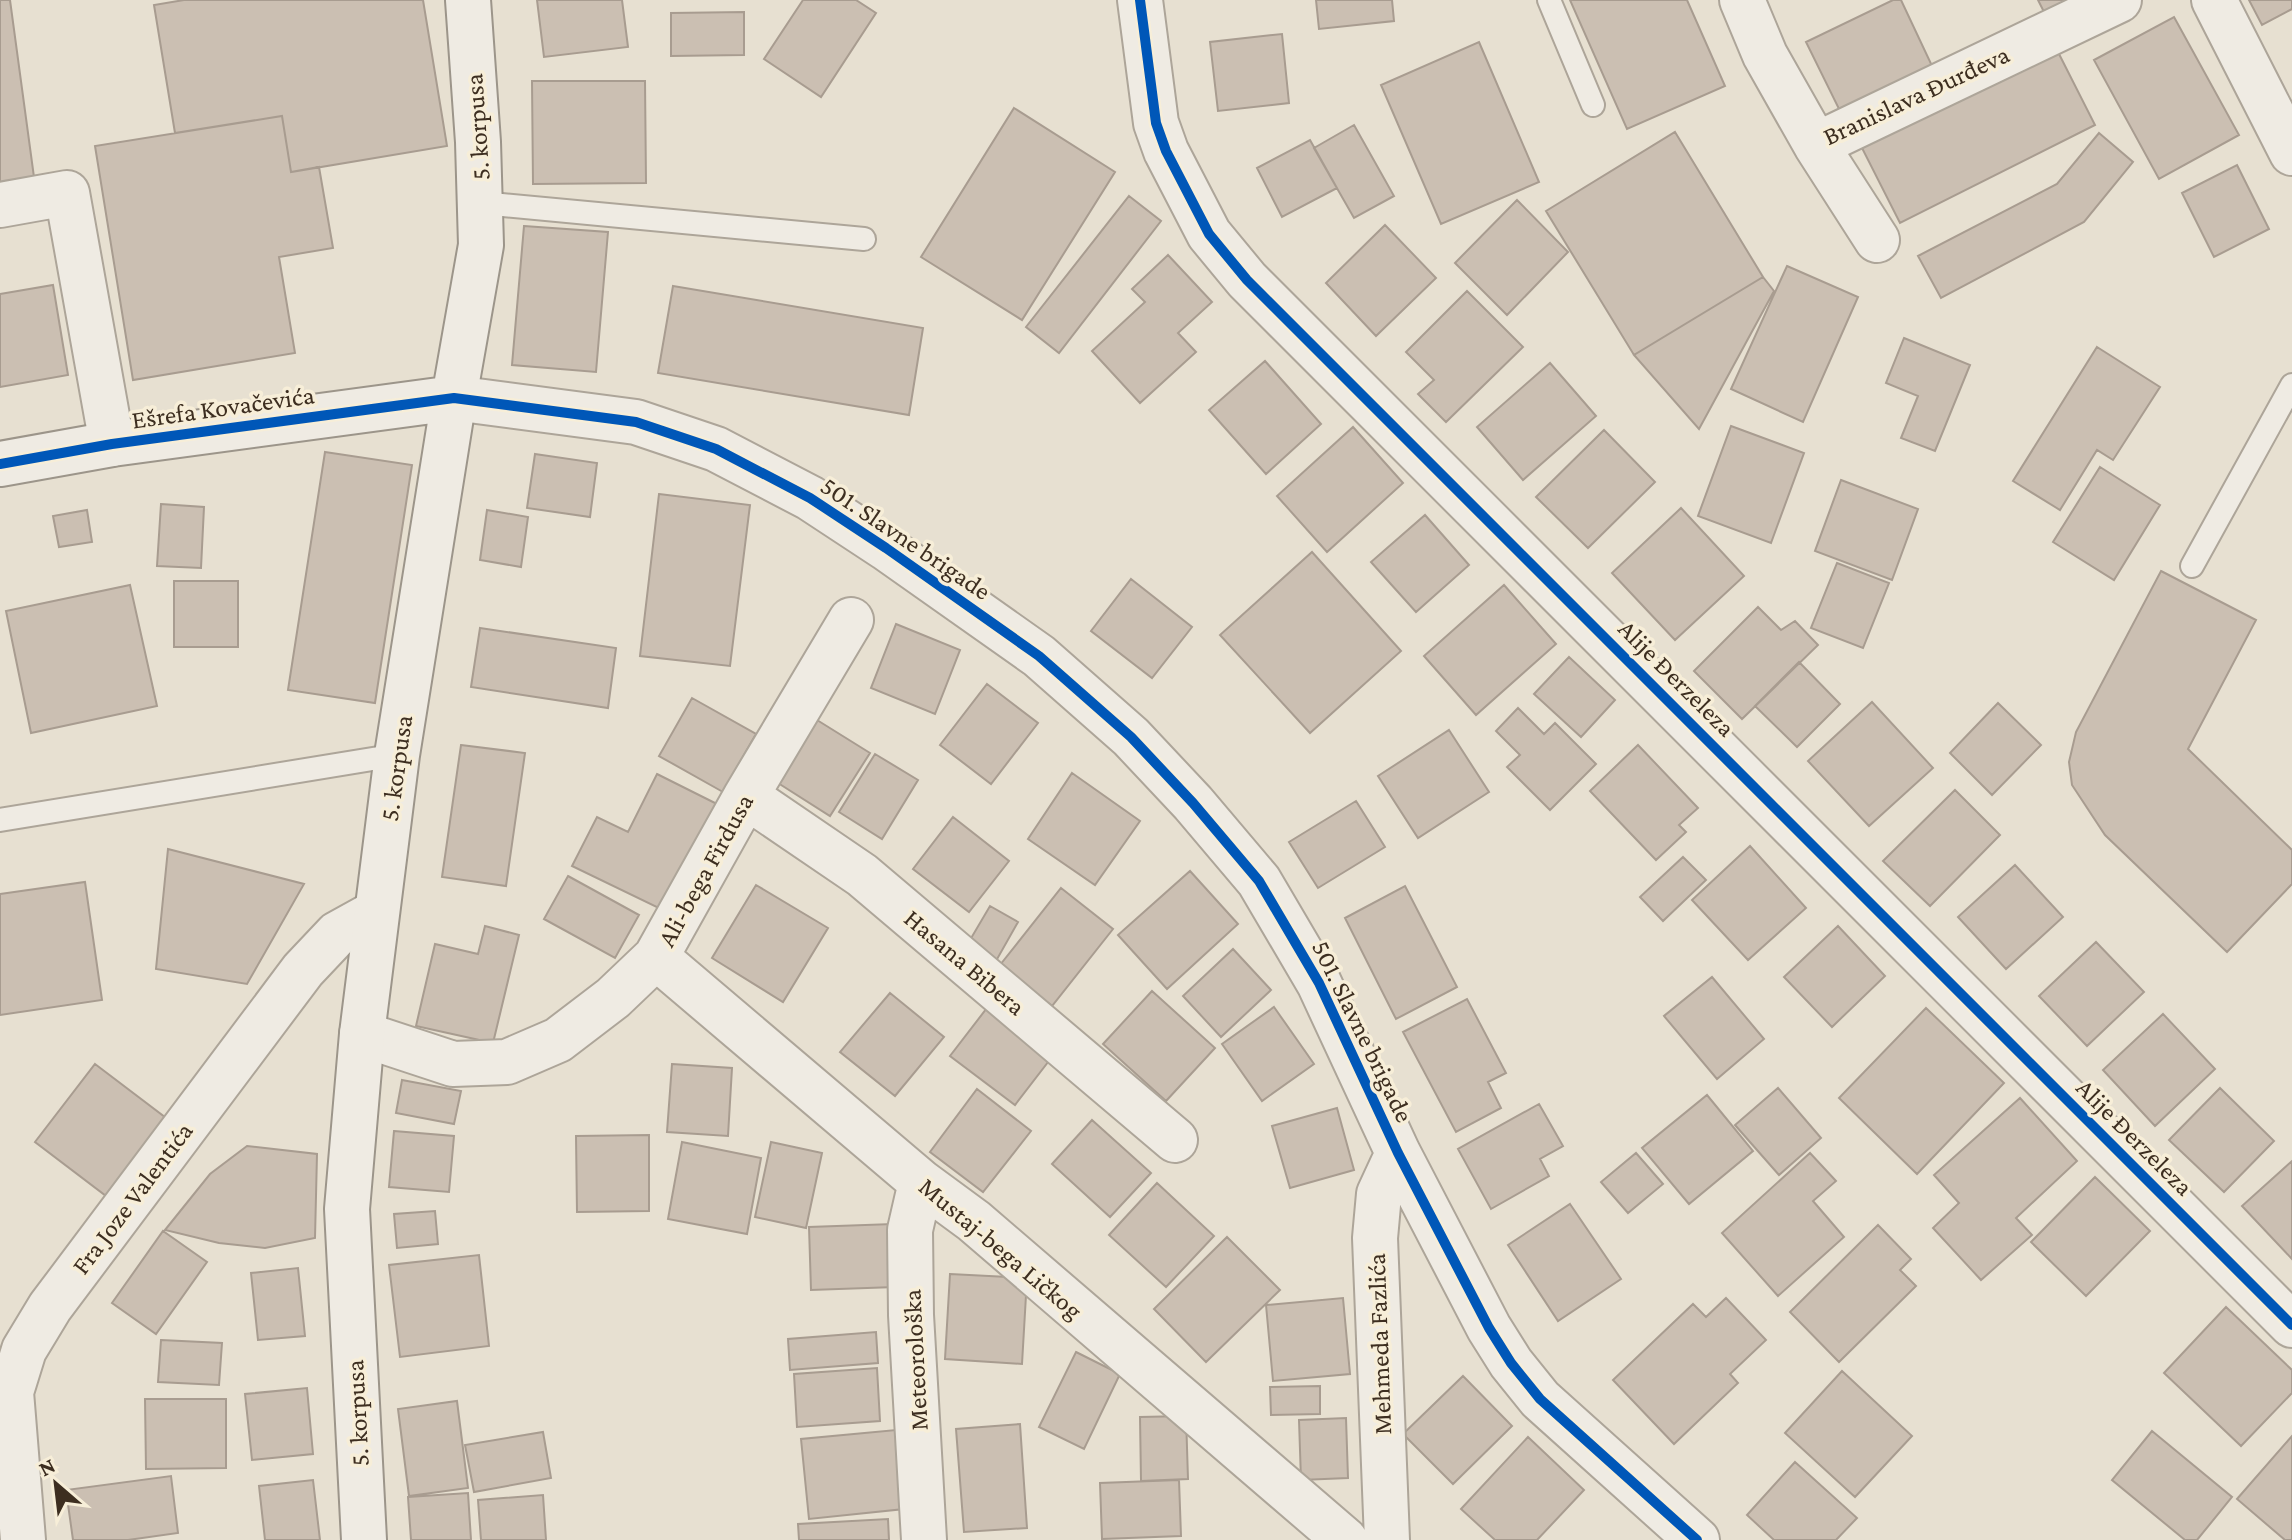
<svg xmlns="http://www.w3.org/2000/svg" width="2292" height="1540" font-family="'Crimson Pro',serif">
<style>
.building{fill:#cbbfb2;stroke:#a89c90;stroke-width:2}
.lines{fill:none;stroke-linecap:round;stroke-linejoin:round}
.lane-casing{stroke:#ada599;stroke-width:26}
.street-casing{stroke:#ada599;stroke-width:48}
.secondary-casing{stroke:#9c958a;stroke-width:48}
.lane{stroke:#efebe3;stroke-width:22}
.street{stroke:#efebe3;stroke-width:44}
.secondary{stroke:#efebe3;stroke-width:44}
.cycleway-casing{stroke:#f7eed8;stroke-width:15}
.cycleway{stroke:#0057b8;stroke-width:10}
.labels{text-anchor:middle;stroke-width:7;stroke-linejoin:round;paint-order:stroke}
.street-label{font-size:26px;fill:#3d2e20;stroke:#f7eed8}
</style>
<rect width="100%" height="100%" fill="#e7e0d1"/>
<path class="building" d="M0 0H10L36 192 0 197Z
M184 0H423L447 146 291 172 282 116 175 133 154 5Z
M537 0H622L628 47 544 57Z
M803 0H856L876 13 821 97 764 59Z
M1316 0H1392L1394 21 1319 29Z
M1570 0H1687L1725 86 1627 129Z
M1893 0H1901L1933 68 1841 113 1806 42Z
M2038 0H2068L2044 12Z
M2249 0H2292V9L2262 25Z
M744 12V55L671 56V13Z
M2174 17 2239 135 2159 179 2094 60Z
M1282 34 1289 103 1218 111 1210 42Z
M1479 42 1539 182 1441 224 1381 85Z
M2057 50 2095 125 1900 223 1862 148Z
M532 81H645L646 183 533 184Z
M1014 108 1115 172 1022 320 921 257Z
M282 116 291 172 319 167 333 248 279 257 295 353 133 380 95 146Z
M1354 125 1394 196 1354 218 1314 148Z
M1675 132 1763 277 1634 355 1546 211Z
M2099 133 2133 162 2084 222 1941 298 1918 256 2057 184Z
M1310 140 1337 188 1282 217 1257 168Z
M2237 165 2269 229 2214 257 2182 193Z
M1129 196 1161 221 1059 353 1026 327Z
M1517 200 1568 252 1507 315 1455 263Z
M1385 225 1436 278 1376 336 1326 283Z
M524 226 608 232 596 372 512 365Z
M1168 255 1212 302 1178 333 1196 352 1140 403 1092 351 1145 302 1132 289Z
M1787 266 1858 297 1803 422 1731 389Z
M1763 277 1774 291 1699 429 1634 355Z
M53 285 68 375 0 387V294Z
M673 286 923 328 909 415 658 373Z
M1467 291 1523 347 1446 422 1418 394 1434 380 1406 352Z
M1904 338 1970 365 1935 451 1901 438 1918 396 1886 383Z
M2097 347 2160 387 2113 460 2097 450 2060 510 2013 481Z
M1265 361 1321 424 1266 474 1209 410Z
M1550 363 1596 416 1523 480 1477 427Z
M1731 426 1804 453 1771 543 1698 516Z
M1353 427 1403 483 1327 552 1277 496Z
M1604 430 1655 482 1588 548 1536 497Z
M325 452 412 465 375 703 288 690Z
M535 454 597 463 590 517 527 508Z
M2100 467 2160 505 2114 580 2053 542Z
M1841 480 1918 509 1892 580 1815 551Z
M659 494 750 505 730 666 640 656Z
M161 504 204 507 201 568 157 566Z
M1681 508 1744 576 1675 640 1612 573Z
M87 510 92 542 59 547 53 516Z
M487 510 528 517 521 567 480 560Z
M1425 515 1469 565 1416 612 1371 562Z
M1312 552 1401 651 1310 733 1220 635Z
M1837 563 1889 583 1863 648 1811 628Z
M2161 571 2256 620 2188 749 2292 850V884L2227 952 2105 835 2072 785 2069 762 2076 732Z
M1131 579 1192 627 1152 678 1091 631Z
M174 581H238V647H174Z
M130 585 157 706 31 733 6 611Z
M1504 585 1556 644 1476 715 1424 656Z
M1758 607 1781 630 1795 621 1818 645 1742 719 1694 671Z
M896 624 960 650 935 714 871 688Z
M480 628 616 648 608 708 471 687Z
M1569 657 1615 700 1581 737 1534 694Z
M1799 662 1840 704 1797 747 1755 706Z
M987 684 1038 723 991 784 940 745Z
M692 698 756 734 723 792 659 756Z
M1872 702 1933 768 1869 826 1808 761Z
M1998 703 2041 745 1992 795 1950 753Z
M1518 708 1544 734 1555 723 1596 764 1550 810 1507 767 1520 755 1496 731Z
M817 720 870 753 830 816 778 783Z
M1449 730 1489 792 1418 838 1378 776Z
M461 745 525 753 506 886 442 877Z
M1638 745 1698 808 1679 825 1686 832 1656 860 1590 791Z
M875 754 918 780 882 839 839 812Z
M1072 773 1140 821 1095 885 1028 839Z
M657 774 723 807 669 913 572 866 597 817 628 832Z
M1955 790 2000 835 1930 906 1883 861Z
M1356 801 1385 847 1318 888 1289 842Z
M953 817 1009 861 969 912 913 869Z
M1750 846 1806 908 1748 960 1692 900Z
M168 849 304 884 247 984 156 969Z
M1683 857 1706 880 1663 921 1640 897Z
M2015 865 2063 917 2006 969 1958 917Z
M1190 871 1238 924 1167 989 1118 935Z
M568 876 639 915 615 958 544 919Z
M85 882 102 1000 0 1015V894Z
M756 885 828 928 783 1002 712 958Z
M1405 886 1457 987 1396 1019 1345 918Z
M1061 888 1113 929 1052 1006 1000 965Z
M990 906 1018 922 996 961 967 945Z
M485 926 519 935 493 1043 416 1026 435 944 478 954Z
M1838 926 1885 976 1832 1027 1784 977Z
M2096 942 2144 992 2087 1046 2039 996Z
M1233 949 1271 990 1221 1037 1183 996Z
M1712 977 1764 1039 1717 1079 1664 1016Z
M1152 991 1215 1048 1166 1101 1103 1044Z
M890 993 944 1037 895 1096 840 1052Z
M1467 999 1506 1073 1488 1082 1501 1108 1456 1132 1403 1032Z
M990 1004 1055 1053 1015 1105 950 1056Z
M1274 1007 1314 1064 1262 1101 1222 1044Z
M1926 1008 2004 1083 1917 1174 1839 1098Z
M2163 1014 2215 1069 2155 1126 2103 1070Z
M95 1064 174 1124 114 1202 35 1142Z
M672 1064 732 1068 728 1136 667 1132Z
M402 1080 461 1091 454 1124 396 1113Z
M1778 1088 1821 1138 1779 1175 1735 1125Z
M2220 1088 2274 1141 2224 1192 2169 1140Z
M977 1089 1031 1131 983 1192 930 1152Z
M1707 1095 1753 1151 1689 1204 1642 1148Z
M2020 1098 2077 1161 2016 1218 2032 1235 1981 1280 1933 1228 1959 1203 1934 1175Z
M1539 1104 1563 1146 1540 1159 1549 1176 1491 1209 1458 1149Z
M1337 1108 1354 1170 1290 1188 1272 1126Z
M1092 1120 1151 1173 1110 1217 1052 1164Z
M394 1131 454 1136 449 1192 389 1187Z
M649 1135V1211L577 1212 576 1136Z
M682 1142 761 1158 747 1234 668 1219Z
M771 1142 822 1153 806 1228 755 1217Z
M247 1146 317 1154 315 1238 265 1248 219 1243 165 1230 210 1174Z
M1636 1153 1663 1184 1628 1213 1601 1182Z
M1810 1153 1836 1181 1813 1201 1844 1237 1778 1296 1722 1233Z
M2292 1161V1259L2242 1206Z
M2095 1177 2150 1231 2086 1296 2031 1242Z
M1157 1183 1214 1236 1166 1287 1109 1235Z
M1570 1204 1621 1279 1558 1321 1508 1245Z
M435 1211 438 1244 397 1248 394 1214Z
M893 1224 895 1287 811 1290 809 1227Z
M1878 1225 1911 1259 1900 1270 1916 1286 1839 1362 1790 1312Z
M163 1231 207 1262 156 1334 112 1303Z
M1227 1237 1280 1290 1206 1362 1154 1309Z
M479 1255 489 1346 400 1357 389 1265Z
M298 1268 305 1336 258 1340 251 1273Z
M950 1274 1027 1278 1022 1364 945 1359Z
M1343 1298 1350 1374 1273 1381 1266 1305Z
M1726 1298 1766 1340 1730 1374 1738 1383 1674 1444 1613 1380 1693 1304 1706 1317Z
M2226 1307 2292 1370V1393L2241 1446 2164 1373Z
M876 1332 878 1363 790 1370 788 1339Z
M161 1340 222 1343 219 1385 158 1382Z
M1076 1352 1120 1374 1084 1449 1039 1427Z
M877 1368 880 1421 797 1427 794 1374Z
M1842 1371 1912 1436 1855 1497 1785 1433Z
M1463 1376 1512 1426 1453 1484 1403 1434Z
M1320 1386V1414L1271 1415 1270 1387Z
M307 1388 313 1454 252 1460 245 1394Z
M145 1399H226V1468L146 1469Z
M457 1401 468 1488 409 1496 398 1409Z
M1186 1416 1188 1479 1141 1481 1140 1417Z
M1346 1418 1348 1478 1301 1480 1299 1420Z
M1020 1424 1027 1528 964 1532 956 1429Z
M896 1430 904 1509 809 1519 801 1439Z
M2152 1431 2232 1497 2197 1540H2185L2112 1480Z
M543 1432 551 1478 474 1492 465 1445Z
M2292 1436V1540H2285L2237 1499Z
M1528 1437 1584 1490 1537 1540H1495L1461 1509Z
M1795 1462 1857 1518 1836 1540H1774L1747 1515Z
M171 1476 178 1533 128 1540H73L66 1490Z
M313 1480 320 1540H265L259 1486Z
M1179 1480 1181 1536 1102 1539 1100 1483Z
M468 1493 471 1540H411L408 1497Z
M543 1495 546 1540H481L478 1500Z
M888 1519 889 1540H799L798 1524Z"/>
<g class="lines">
<defs>
<path id="lane" d="M1549 0 1593 105
M481 203 864 239
M2192 566 2292 385
M0 820 397 755"/>
<path id="street" d="M1140 0 1156 123 1166 151 1209 234 1247 280 2292 1325
M1742 0 1765 55 1816 145 2119 0
M2214 0 2292 153
M1816 145 1877 240
M0 205 67 193 112 444
M454 398 636 422 716 449 810 498 886 548 1039 656 1131 737 1193 803 1259 881 1319 983 1398 1153 1489 1328 1511 1363 1540 1399 1697 1540
M746 796 862 875 1175 1140
M656 957 921 1182 974 1221 1345 1540
M362 1034 453 1064 507 1062 558 1040 613 998 656 957 746 796 851 620
M921 1182 910 1230 911 1315 924 1540
M23 1540 11 1392 24 1350 50 1307 303 970 337 934 375 913
M1387 1540 1375 1238 1379 1194 1398 1153"/>
<path id="secondary" d="M0 464 112 444 454 398
M364 1540 347 1209 362 1034 397 755 454 398 481 245 478 142 468 0"/>
</defs>
<use href="#lane" class="lane-casing"/>
<use href="#street" class="street-casing"/>
<use href="#secondary" class="secondary-casing"/>
<use href="#lane" class="lane"/>
<use href="#street" class="street"/>
<use href="#secondary" class="secondary"/>
<defs>
<path id="cycleway" d="M1140 0 1156 123 1166 151 1209 234 1247 280 2292 1325
M0 464 112 444 454 398 636 422 716 449 810 498 886 548 1039 656 1131 737 1193 803 1259 881 1319 983 1398 1153 1489 1328 1511 1363 1540 1399 1697 1540"/>
</defs>
<use href="#cycleway" class="cycleway-casing"/>
<use href="#cycleway" class="cycleway"/>
</g>
<g class="labels">
<g class="street-label">
<text transform="translate(1916 95) rotate(-25)" y="9">Branislava Đurđeva</text>
<text transform="translate(477 127) rotate(-94)" y="9">5. korpusa</text>
<text transform="translate(223 407) rotate(-8)" y="9">Ešrefa Kovačevića</text>
<text transform="translate(906 538) rotate(34)" y="9">501. Slavne brigade</text>
<text transform="translate(1677 678) rotate(45)" y="9">Alije Đerzeleza</text>
<text transform="translate(396 768) rotate(-82)" y="9">5. korpusa</text>
<text transform="translate(705 870) rotate(-61)" y="9">Ali-bega Firdusa</text>
<text transform="translate(965 962) rotate(40)" y="9">Hasana Bibera</text>
<text transform="translate(1363 1031) rotate(64)" y="9">501. Slavne brigade</text>
<text transform="translate(2135 1137) rotate(45)" y="9">Alije Đerzeleza</text>
<text transform="translate(132 1198) rotate(-53)" y="9">Fra Joze Valentića</text>
<text transform="translate(1001 1248) rotate(40)" y="9">Mustaj-bega Ličkog</text>
<text transform="translate(1379 1344) rotate(-92)" y="9">Mehmeda Fazlića</text>
<text transform="translate(915 1360) rotate(-93)" y="9">Meteorološka</text>
<text transform="translate(357 1413) rotate(-93)" y="9">5. korpusa</text>
</g>
</g>
<g transform="translate(56 1484) rotate(332)" stroke="#f7eed8" stroke-width="6" paint-order="stroke">
<path d="M0-6L14 30L0 20L-14 30Z" fill="#3d2e20"/>
<text y="-12" font-size="22" font-weight="bold" text-anchor="middle" fill="#3d2e20">N</text>
</g>
</svg>
